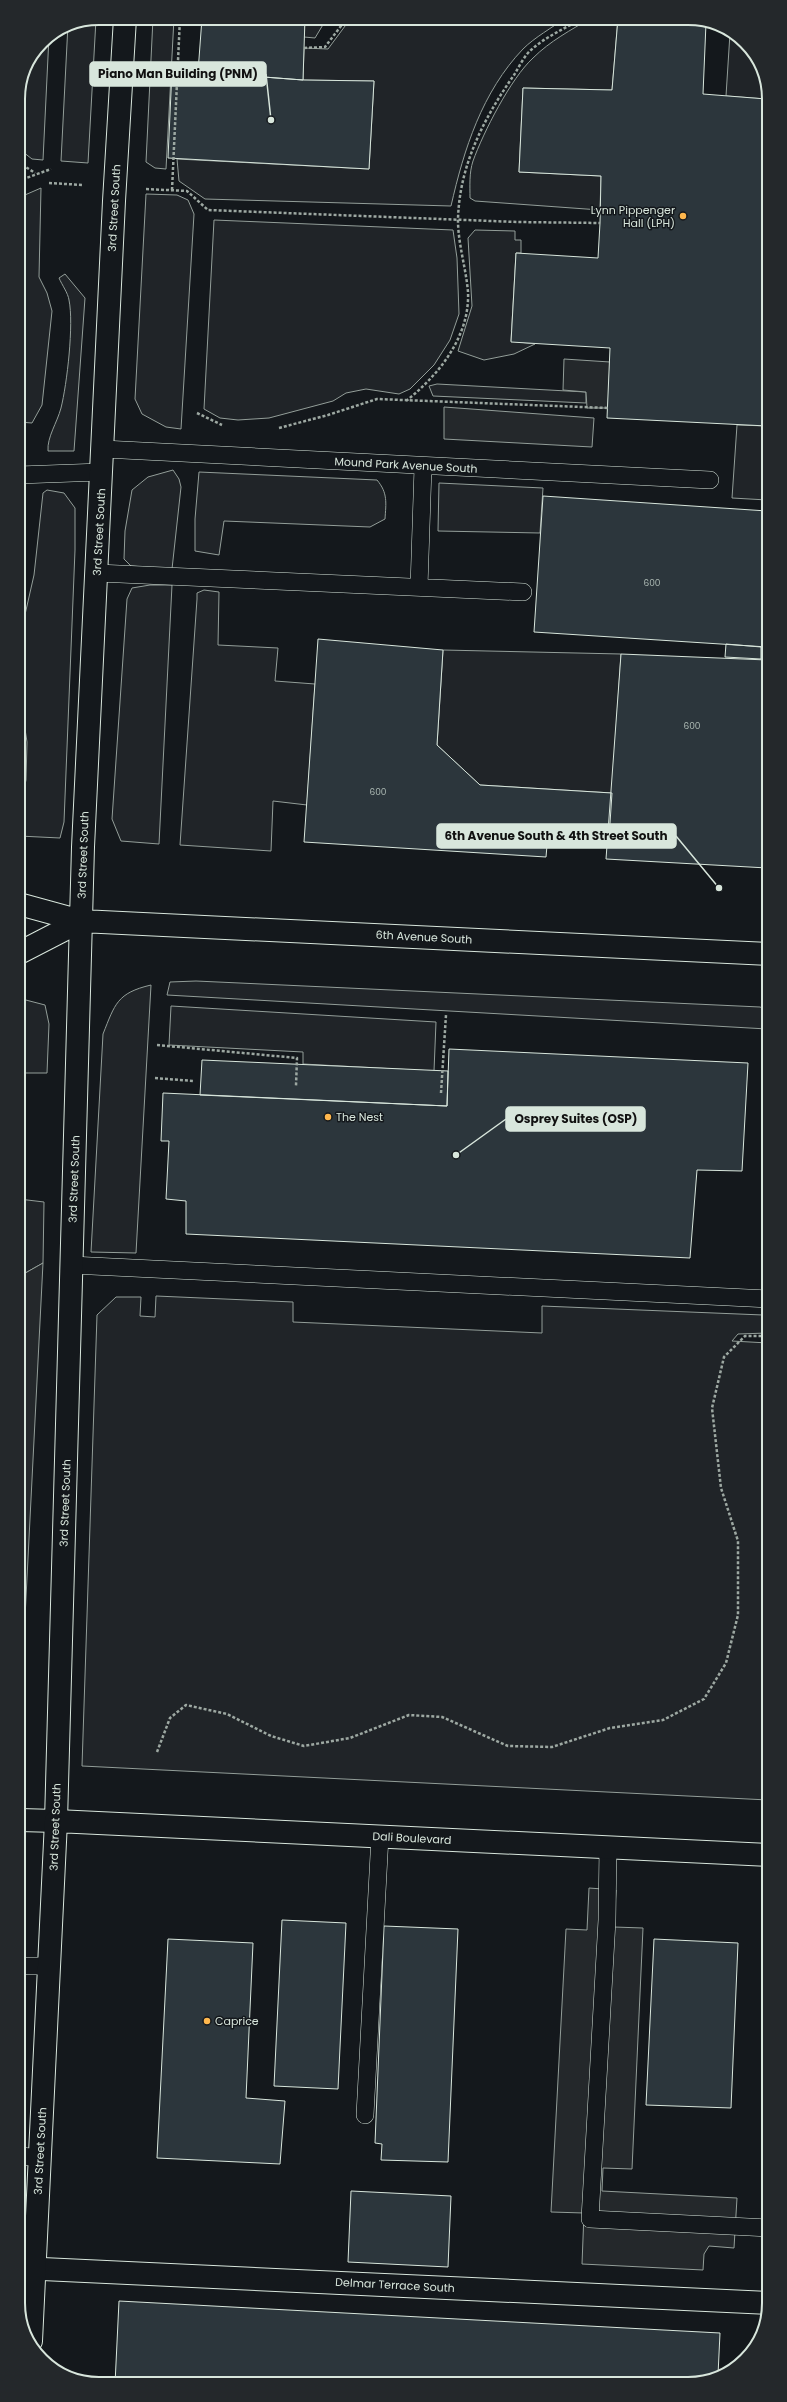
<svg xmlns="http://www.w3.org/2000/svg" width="787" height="2402" font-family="Poppins,sans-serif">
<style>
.green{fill:#202428;stroke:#939e99}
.parking{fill:#24282b;stroke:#939e99}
.building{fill:#2c363c;stroke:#d8e6dc}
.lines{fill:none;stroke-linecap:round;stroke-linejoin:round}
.service-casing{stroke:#d8e6dc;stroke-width:18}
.minor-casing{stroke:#d8e6dc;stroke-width:24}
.tertiary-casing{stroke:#d8e6dc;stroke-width:24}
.primary-casing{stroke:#d8e6dc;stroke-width:24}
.path{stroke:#9da8a2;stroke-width:2.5;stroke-dasharray:3 2;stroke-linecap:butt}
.service{stroke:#14181c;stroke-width:17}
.minor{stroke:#14181c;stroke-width:22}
.tertiary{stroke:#14181c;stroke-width:22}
.primary{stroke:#14181c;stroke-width:22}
.poi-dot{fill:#ffb74d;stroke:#14181c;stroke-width:1.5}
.labels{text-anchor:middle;stroke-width:3;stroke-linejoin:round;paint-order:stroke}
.number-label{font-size:9px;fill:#adbab4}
.street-label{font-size:11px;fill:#d8e6dc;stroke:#14181c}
.poi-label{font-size:11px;fill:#d8e6dc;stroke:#14181c;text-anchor:start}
.rim{fill:none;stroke:#d8e6dc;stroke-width:2}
.leader{fill:none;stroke:#d8e6dc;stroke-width:1.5}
.callout-dot{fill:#d8e6dc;stroke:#14181c;stroke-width:1.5}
.callout{fill:#d8e6dc;stroke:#d8e6dc;stroke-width:1.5}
.callout-label{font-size:12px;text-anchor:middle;font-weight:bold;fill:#111}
</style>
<rect width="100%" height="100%" fill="#14181c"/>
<path class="green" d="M153 18H174L166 169 155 168 146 162Z
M305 18H327L315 38 304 37Z
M351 18H565C552 28 535 37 523 49 482 92 464 149 451 206L205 199 179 181 177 159 369 169 374 81 303 80 304 48 328 49Z
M591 18H618L612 90 523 88 519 172 601 176 600 210 475 201 470 198C470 186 469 173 473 161 483 133 511 78 533 58 550 41 571 30 591 18Z
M96 19 88 163 61 161 68 24Z
M730 33 741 38 766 78V99L726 96Z
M49 36 43 160 32 159 18 148C18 110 13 61 49 36Z
M41 188 39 277 47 293 52 311 42 405 32 423 19 422 18 198Z
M146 194 177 195 188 200 194 214 181 429 166 427 142 414 135 399Z
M214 220 453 230 457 258 459 314 450 340 434 365 410 389 399 394 366 389 346 393 333 401 269 418 238 420 220 418 204 409Z
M475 230 515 231V240H521V253H516L511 341 535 344 514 354 484 360 458 351 472 306 468 238Z
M65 274 85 298 74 451H48C47 437 57 423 61 408 67 384 74 324 69 300 68 293 62 285 59 278Z
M437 384 586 392V403L433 396 429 386Z
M737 425 767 426V500L732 498Z
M173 470 179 479 181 487 172 569 131 566 124 559 125 531 132 490 148 477Z
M199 472 377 480C388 493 386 503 385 519L370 527 224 521 219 555 195 551V519Z
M439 483 543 488 540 533 438 531Z
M19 488 24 489V558L19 574Z
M47 490 64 493 75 508V550L64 822 60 838 19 836V811L26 780 27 742 19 690V641L34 575 43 493Z
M150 585H172L159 844 121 841 112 819 127 599 132 588Z
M204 590 219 592 218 645 278 648 275 681 315 684 307 805 273 801 271 851 180 845 197 599V593Z
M443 650 621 654 612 793 480 785 437 745Z
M196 981 760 1007 767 1010V1029L167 995 170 982Z
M151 985 136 1253 91 1252 103 1034C115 1004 117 993 151 985Z
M22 999 45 1005 49 1024 47 1073H19V1003Z
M171 1006 436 1022 434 1071 303 1064V1052L169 1045Z
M19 1199 44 1202 43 1263 20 1276Z
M156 1296 293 1302V1322L542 1333V1306L763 1315 768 1318V1333L738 1334 732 1341 768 1343V1800L82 1766 97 1315 116 1297H141L140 1316 155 1317Z
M20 1636 24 1637 21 1733H20Z"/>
<path class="parking" d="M564 359 610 362 608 408H587L586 392 563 390Z
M444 407 594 418 592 447 444 439Z
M43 1263 24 1637 20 1636V1276Z
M589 1888 616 1890 614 1927 643 1928 632 2169 603 2168 602 2191 737 2198 734 2248 709 2246 704 2254 703 2270 582 2264 584 2213 551 2212 566 1929 587 1930Z"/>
<path class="building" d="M202 18H305L303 80 198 72Z
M618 18H694L706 23 703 94 766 99 765 351H767V426L607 418 610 348 511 342 516 253 598 258 600 223 601 176 519 172 523 88 612 90Z
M172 70 303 80 374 81 369 169 168 158Z
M543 496 767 511V647L534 632Z
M318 639 443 650 437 745 480 785 612 793 609 838 548 834 546 857 304 842Z
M726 644 761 647V659L725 657Z
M621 654 767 660V868L606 859Z
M449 1049 748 1063 742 1171 697 1170 690 1258 186 1234V1201L166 1199 169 1141H161L163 1093 447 1106Z
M202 1060 448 1071 447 1106 200 1095Z
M282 1920 346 1923 338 2089 274 2086Z
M384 1926 458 1929 448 2162 381 2160 382 2144 375 2143Z
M168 1939 253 1943 246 2098 285 2101 280 2164 157 2158Z
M654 1939 738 1943 731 2108 646 2105Z
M351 2191 451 2196 448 2267 348 2262Z
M119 2301 720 2333 718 2375 709 2381 115 2384Z"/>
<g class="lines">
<defs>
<path id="service" d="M103 449 710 480
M19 475 101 472
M97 573 523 592
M419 587 423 467
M71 1265 768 1299
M608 1847 607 1920 590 2219 769 2228
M20 1966H49
M365 2115 380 1836
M21 2156 40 2158"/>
<path id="minor" d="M21 2268 769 2303"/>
<path id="tertiary" d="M19 904 81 921 767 954
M19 953 81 921
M20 1820 56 1821 83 847 114 201 125 18"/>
<path id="primary" d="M31 2341 56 1821 768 1855"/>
</defs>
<use href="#service" class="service-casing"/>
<use href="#minor" class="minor-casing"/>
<use href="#tertiary" class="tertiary-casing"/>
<use href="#primary" class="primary-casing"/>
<path class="path" d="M304 48 325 47 347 18
M18 162 35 173
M18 181 51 169
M49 183 83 185
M146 189 187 191 208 210 517 222 600 223
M172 190 180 18
M406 401C439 375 470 336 468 292 466 268 458 244 458 220 459 166 484 118 514 75 519 67 524 56 531 50 545 37 566 28 583 18
M197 413 222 425
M279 428 328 415 377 399 608 408
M157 1045 297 1058 296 1086
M155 1078 193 1081
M441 1093 446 1015
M157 1752 170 1718 186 1705 227 1714 271 1736 304 1746 350 1738 409 1715 442 1717 508 1746 552 1747 610 1728 663 1720 704 1699 726 1663 738 1615V1541L721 1488 712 1408 724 1357 745 1336H768"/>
<use href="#service" class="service"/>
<use href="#minor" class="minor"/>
<use href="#tertiary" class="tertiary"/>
<use href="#primary" class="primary"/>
</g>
<g class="poi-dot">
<circle cx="683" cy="216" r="4"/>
<circle cx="328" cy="1117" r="4"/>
<circle cx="207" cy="2021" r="4"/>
</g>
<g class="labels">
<g class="number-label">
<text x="652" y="586">600</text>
<text x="692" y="729">600</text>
<text x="378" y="795">600</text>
</g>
<g class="street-label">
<text transform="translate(114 208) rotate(-87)" y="4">3rd Street South</text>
<text transform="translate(406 465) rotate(3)" y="4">Mound Park Avenue South</text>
<text transform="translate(99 532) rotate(-87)" y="4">3rd Street South</text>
<text transform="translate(83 855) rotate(-88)" y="4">3rd Street South</text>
<text transform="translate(424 937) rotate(3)" y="4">6th Avenue South</text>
<text transform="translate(74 1179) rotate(-88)" y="4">3rd Street South</text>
<text transform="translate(65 1503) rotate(-88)" y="4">3rd Street South</text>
<text transform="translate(55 1827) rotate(-88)" y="4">3rd Street South</text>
<text transform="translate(412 1838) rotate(3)" y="4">Dali Boulevard</text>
<text transform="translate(40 2151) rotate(-87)" y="4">3rd Street South</text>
<text transform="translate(395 2285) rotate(3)" y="4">Delmar Terrace South</text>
</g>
<g class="poi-label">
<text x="675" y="214" text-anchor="end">Lynn Pippenger<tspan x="675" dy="13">Hall (LPH)</tspan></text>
<text x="336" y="1121">The Nest</text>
<text x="215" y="2025">Caprice</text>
</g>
</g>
<path d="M0 0H787V2402H0ZM99 25H688A74 74 0 0 1 762 99V2303A74 74 0 0 1 688 2377H99A74 74 0 0 1 25 2303V99A74 74 0 0 1 99 25Z" fill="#24282b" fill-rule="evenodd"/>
<path class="rim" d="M99 25H688A74 74 0 0 1 762 99V2303A74 74 0 0 1 688 2377H99A74 74 0 0 1 25 2303V99A74 74 0 0 1 99 25Z"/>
<path class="leader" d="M271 120L266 74M719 888L676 836M456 1155L506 1119"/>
<g class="callout-dot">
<circle cx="271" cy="120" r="4"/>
<circle cx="719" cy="888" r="4"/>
<circle cx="456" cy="1155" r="4"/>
</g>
<g class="callout">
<rect x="90" y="62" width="176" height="24" rx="4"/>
<rect x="437" y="824" width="239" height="24" rx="4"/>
<rect x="506" y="1107" width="139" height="24" rx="4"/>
</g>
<g class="callout-label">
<text x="178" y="78">Piano Man Building (PNM)</text>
<text x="556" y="840">6th Avenue South &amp; 4th Street South</text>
<text x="576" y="1123">Osprey Suites (OSP)</text>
</g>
</svg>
